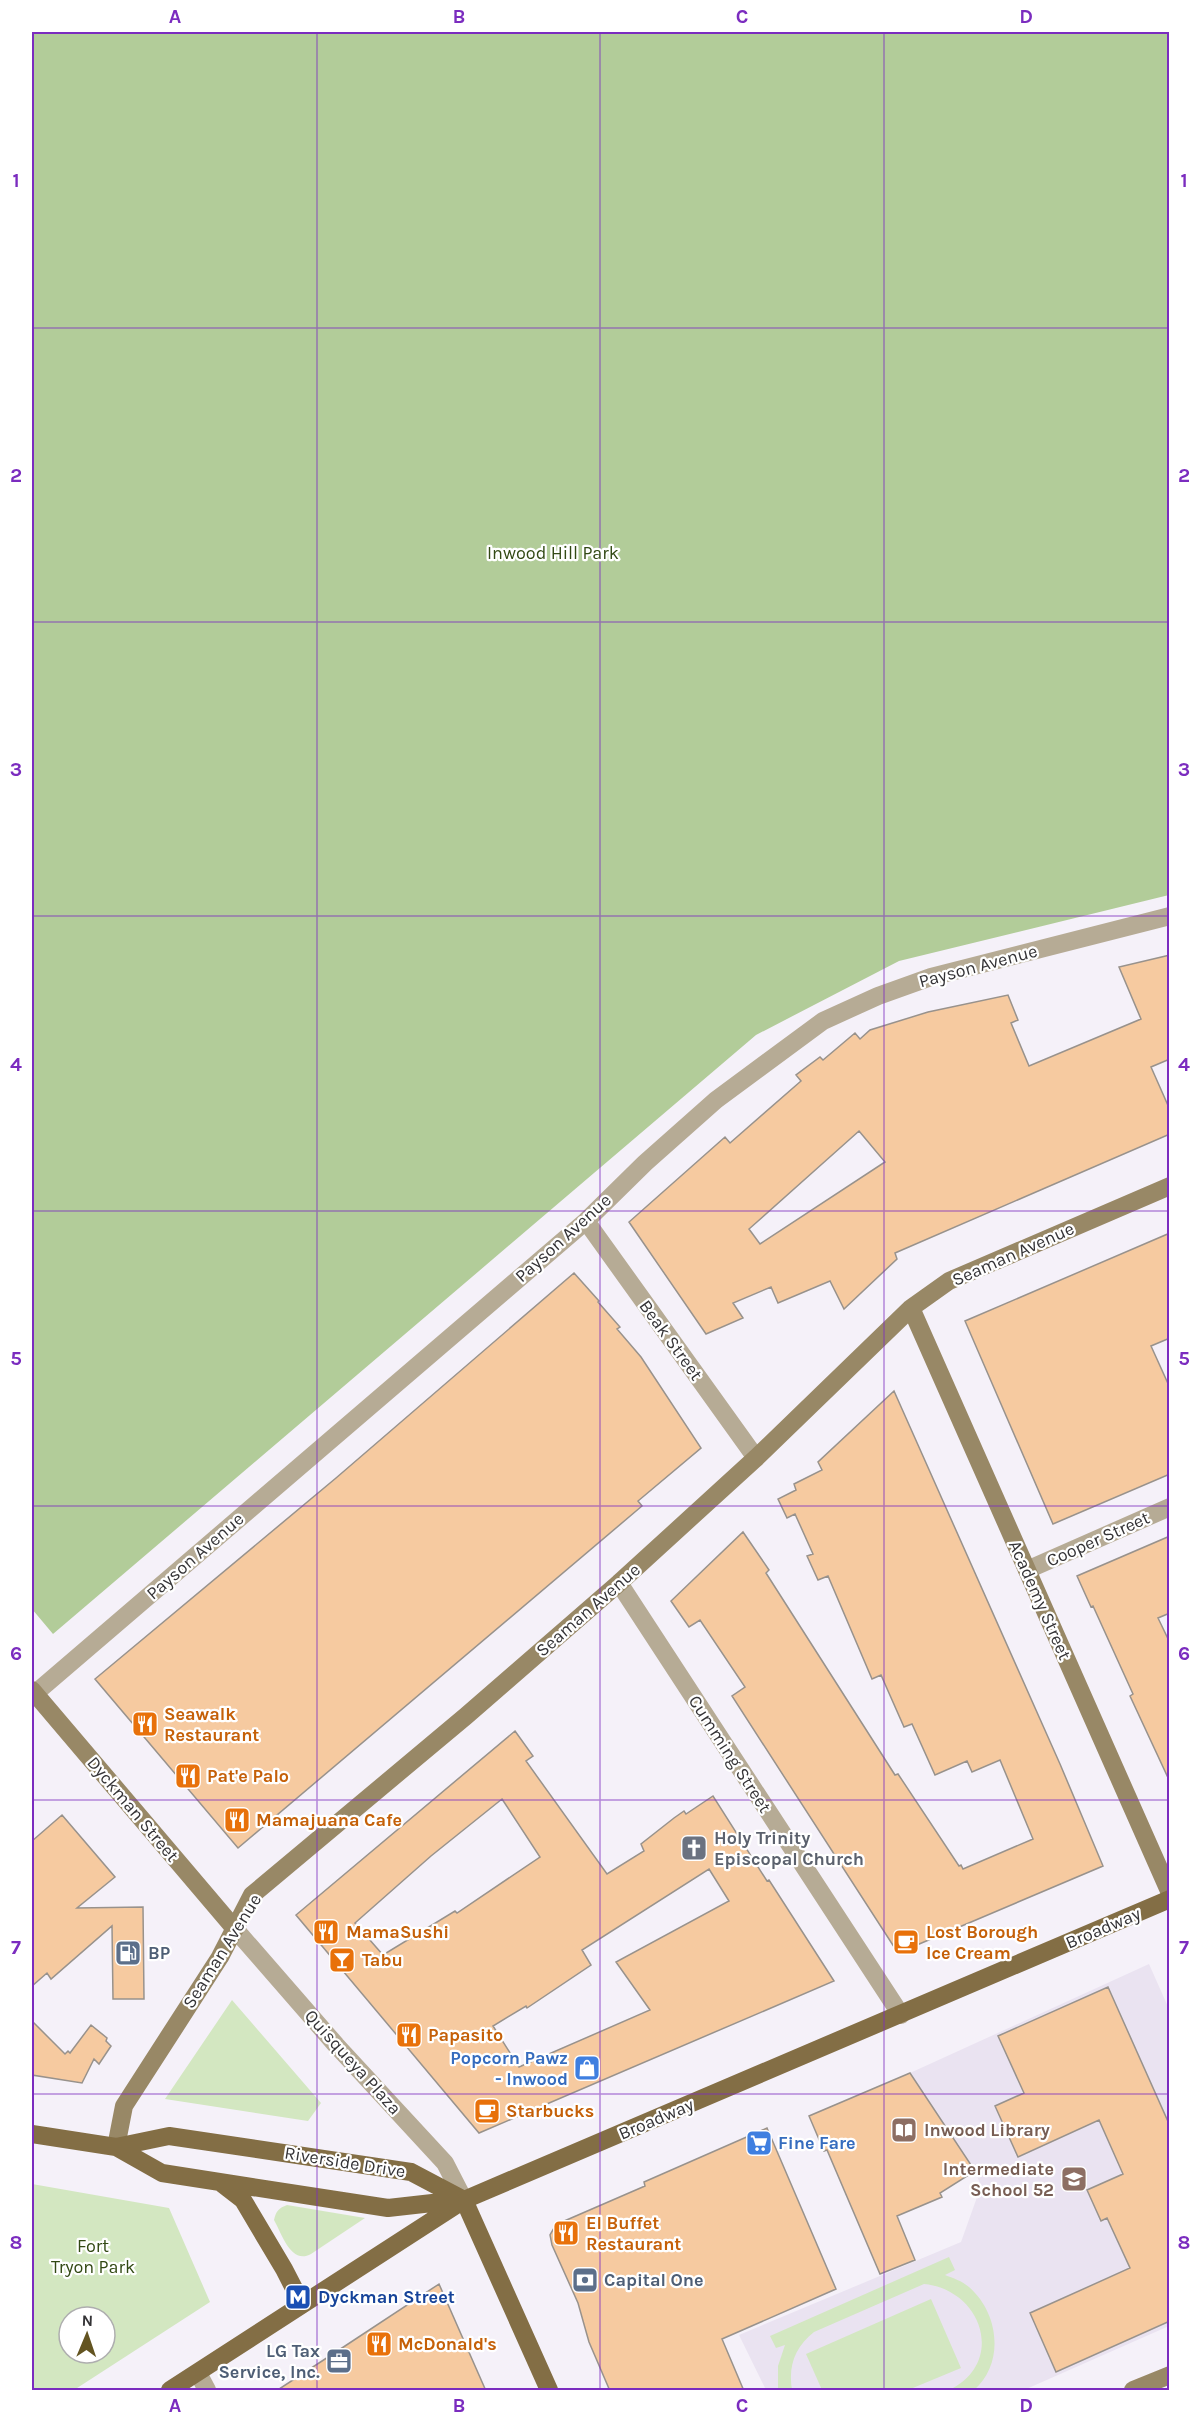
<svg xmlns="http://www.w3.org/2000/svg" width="1201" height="2422" font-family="Karla,sans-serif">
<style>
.built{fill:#eae3f1}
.green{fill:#d3e7c1;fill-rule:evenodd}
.forest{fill:#b2cc99}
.building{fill:#f6caa0;stroke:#98928c;stroke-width:1.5;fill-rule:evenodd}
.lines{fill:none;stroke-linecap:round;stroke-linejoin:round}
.street{stroke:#b6ab95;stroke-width:18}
.secondary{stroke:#988866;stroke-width:18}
.primary{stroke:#836e45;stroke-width:18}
.grid{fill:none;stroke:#7b2cbf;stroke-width:1.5;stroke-opacity:0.55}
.labels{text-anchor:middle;stroke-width:4.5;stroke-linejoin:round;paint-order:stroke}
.park-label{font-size:18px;fill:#324914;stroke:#fff}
.street-label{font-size:18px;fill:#353437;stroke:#fff}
.food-label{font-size:18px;font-weight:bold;fill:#c56008;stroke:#fff;text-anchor:start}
.worship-label{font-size:18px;font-weight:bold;fill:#5b616d;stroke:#fff;text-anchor:start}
.service-label{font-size:18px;font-weight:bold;fill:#4e5e75;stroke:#fff;text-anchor:start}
.shop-label{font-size:18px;font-weight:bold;fill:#366cbe;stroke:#fff;text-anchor:end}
.education-label{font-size:18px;font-weight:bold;fill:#785e54;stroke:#fff;text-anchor:start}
.transit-label{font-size:18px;font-weight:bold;fill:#164399;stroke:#fff;text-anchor:start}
.neatline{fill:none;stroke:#7b2cbf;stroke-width:2}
.grid-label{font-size:20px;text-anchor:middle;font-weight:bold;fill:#7b2cbf}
</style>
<rect width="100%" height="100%" fill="#f5f1f9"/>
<path class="built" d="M1149 1964 1169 2009V2326L1024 2390H766L739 2335 961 2242 981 2186 975 2171 910 2073Z"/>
<path class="green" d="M232 2000 321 2103 308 2121 165 2099Z
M32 2184 169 2208 210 2302 74 2390H32ZM69 2317H105V2353H69Z
M287 2205 365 2218 311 2254C291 2265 282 2234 274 2220 276 2211 279 2208 287 2205Z
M949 2257 955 2270 945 2275C953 2278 962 2281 969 2287 999 2313 1005 2363 974 2390H949C1006 2363 983 2290 924 2284L814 2332C795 2347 788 2366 792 2390H778V2366L785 2345 776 2348 770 2336Z
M931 2299 961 2368 908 2390H822L806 2354Z"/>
<path class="forest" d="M32 32H1170L1169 895 899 961 756 1035 53 1634 32 1609Z"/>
<path class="building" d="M1170 955V1059L1151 1067 1170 1110V1134L895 1253 897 1259 844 1309 830 1281 778 1303 771 1287 733 1303 743 1318 706 1334 629 1222 725 1137 730 1143 801 1081 796 1075 820 1057 823 1060 855 1033 860 1039 870 1030 928 1012 1008 995 1018 1020 1011 1023 1029 1066 1141 1019 1119 967ZM859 1131 885 1162 760 1244 749 1229Z
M1170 1233V1338L1151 1346 1170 1388V1474L1053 1524 965 1321Z
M574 1273 599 1301 598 1302 620 1327 617 1329 641 1357 701 1448 638 1501 642 1506 238 1848 95 1679 336 1478Z
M894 1391 1060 1764 1103 1866 898 1953 732 1696 745 1687 700 1620 689 1627 671 1601 743 1532 769 1570 766 1573 895 1775 898 1774 959 1866 961 1865 963 1869 1033 1839 1000 1760 972 1772 967 1761 935 1775 912 1724 904 1727 881 1675 872 1679 828 1576 818 1580 807 1556 813 1554 795 1514 787 1518 778 1499 796 1490 794 1484 822 1470 818 1462Z
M1170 1536V1613L1158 1618 1170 1643V1782L1130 1696 1133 1694 1093 1606 1091 1607 1077 1576Z
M515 1731 533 1756 526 1761 607 1874 644 1851 641 1844 674 1818 684 1811 686 1814 713 1796 767 1881 769 1880 834 1981 479 2133 296 1915ZM502 1799 540 1857 457 1913 455 1911 383 1955 355 1923 431 1856ZM709 1869 729 1901 616 1962 650 2010 519 2067 493 2026 526 2006 527 2008 591 1965 582 1950Z
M62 1815 115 1877 77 1908 143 1907 144 1999H113L112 1926 51 1979 47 1973 32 1986V1841Z
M1108 1987 1170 2126V2321L1056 2372 1030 2313 1130 2268 1107 2218 1101 2221 1087 2190 1123 2174 1099 2120 1018 2157 995 2106 1024 2093 998 2036Z
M32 2021 65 2054 68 2051 70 2053 91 2025 107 2038 106 2041 111 2046 99 2064 94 2059 82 2083 32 2075Z
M910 2073 975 2171 940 2193 942 2197 897 2216 915 2260 880 2274 827 2150 824 2151 809 2116Z
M767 2128 836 2289 722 2339 744 2391H610L589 2342 578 2303 552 2245 550 2235 554 2228 562 2222 645 2186 644 2182Z
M439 2284 486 2391H276L345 2346Z"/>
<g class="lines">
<path class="street" d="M586 1221 756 1458
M1027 1570 1170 1507
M619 1583 901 2015
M32 1696 586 1221 645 1163 716 1100 823 1021 878 996 931 977 1170 916
M235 1929 336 2045 445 2163 464 2200
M198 2373 207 2390"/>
<path class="secondary" d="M911 1308 1170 1893
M32 1690 235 1929
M116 2147 124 2106 220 1957 252 1895 466 1716 619 1583 756 1458 911 1308 949 1281 1170 1186
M1133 2390 1170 2375"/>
<path class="primary" d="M32 2134 116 2147 162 2173 388 2208 459 2200
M116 2147 169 2136 411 2172 464 2200
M221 2183 243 2200 284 2269 302 2304
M464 2200 549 2390
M170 2390 464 2200 1170 1899"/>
</g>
<path class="grid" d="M317 32V2390M600 32V2390M884 32V2390M32 328H1170M32 622H1170M32 916H1170M32 1211H1170M32 1506H1170M32 1800H1170M32 2094H1170"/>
<defs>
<symbol id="restaurant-square" viewBox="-11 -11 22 22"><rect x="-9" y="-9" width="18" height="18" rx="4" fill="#e8710a" stroke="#fff"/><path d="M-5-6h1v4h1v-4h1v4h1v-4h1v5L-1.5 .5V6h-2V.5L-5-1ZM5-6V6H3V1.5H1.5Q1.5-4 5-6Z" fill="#fff"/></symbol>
<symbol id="church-square" viewBox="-11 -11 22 22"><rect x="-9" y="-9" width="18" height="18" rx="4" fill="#6b7280" stroke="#fff"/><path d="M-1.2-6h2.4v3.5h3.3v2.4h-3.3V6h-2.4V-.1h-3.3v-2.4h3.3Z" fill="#fff"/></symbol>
<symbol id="cafe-square" viewBox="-11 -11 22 22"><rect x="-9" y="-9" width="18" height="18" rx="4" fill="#e8710a" stroke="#fff"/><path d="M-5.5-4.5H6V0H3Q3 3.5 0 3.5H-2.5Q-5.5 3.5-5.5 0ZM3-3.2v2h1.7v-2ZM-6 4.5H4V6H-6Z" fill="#fff"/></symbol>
<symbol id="fuel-square" viewBox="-11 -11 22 22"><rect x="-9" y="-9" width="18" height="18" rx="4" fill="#5c6f8a" stroke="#fff"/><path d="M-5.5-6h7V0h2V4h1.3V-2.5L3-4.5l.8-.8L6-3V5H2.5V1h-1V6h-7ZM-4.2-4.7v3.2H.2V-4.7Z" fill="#fff"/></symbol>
<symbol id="bar-square" viewBox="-11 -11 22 22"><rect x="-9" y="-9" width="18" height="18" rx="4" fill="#e8710a" stroke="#fff"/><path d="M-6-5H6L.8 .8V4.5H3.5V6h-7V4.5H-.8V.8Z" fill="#fff"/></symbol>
<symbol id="shop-square" viewBox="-11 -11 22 22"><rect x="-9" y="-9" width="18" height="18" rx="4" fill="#3f7fe0" stroke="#fff"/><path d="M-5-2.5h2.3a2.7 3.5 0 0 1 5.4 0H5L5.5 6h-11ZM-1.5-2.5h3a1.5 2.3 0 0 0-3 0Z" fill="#fff"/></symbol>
<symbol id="library-square" viewBox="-11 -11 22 22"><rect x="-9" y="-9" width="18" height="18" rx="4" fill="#8d6e63" stroke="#fff"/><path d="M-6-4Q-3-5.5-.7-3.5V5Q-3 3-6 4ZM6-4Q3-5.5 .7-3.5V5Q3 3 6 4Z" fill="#fff"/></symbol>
<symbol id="supermarket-square" viewBox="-11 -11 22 22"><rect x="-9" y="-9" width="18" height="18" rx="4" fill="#3f7fe0" stroke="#fff"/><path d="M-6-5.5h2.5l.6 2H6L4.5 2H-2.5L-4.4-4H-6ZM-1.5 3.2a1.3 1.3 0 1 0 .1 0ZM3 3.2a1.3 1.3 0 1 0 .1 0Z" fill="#fff"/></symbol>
<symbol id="school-square" viewBox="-11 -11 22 22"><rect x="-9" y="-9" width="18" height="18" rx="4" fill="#8d6e63" stroke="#fff"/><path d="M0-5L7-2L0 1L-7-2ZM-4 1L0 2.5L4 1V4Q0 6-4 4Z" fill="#fff"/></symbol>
<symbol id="bank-square" viewBox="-11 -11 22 22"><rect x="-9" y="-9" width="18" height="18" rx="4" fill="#5c6f8a" stroke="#fff"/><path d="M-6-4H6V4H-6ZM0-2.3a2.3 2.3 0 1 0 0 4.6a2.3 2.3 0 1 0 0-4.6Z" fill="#fff"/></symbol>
<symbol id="metro-square" viewBox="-11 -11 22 22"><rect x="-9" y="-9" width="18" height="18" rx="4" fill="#1a4fb4" stroke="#fff"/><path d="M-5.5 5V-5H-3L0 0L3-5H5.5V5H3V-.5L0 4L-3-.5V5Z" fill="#fff"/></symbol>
<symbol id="office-square" viewBox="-11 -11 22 22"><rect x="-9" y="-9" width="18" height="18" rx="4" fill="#5c6f8a" stroke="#fff"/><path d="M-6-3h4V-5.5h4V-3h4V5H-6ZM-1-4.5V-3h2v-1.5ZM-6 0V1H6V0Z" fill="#fff"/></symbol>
</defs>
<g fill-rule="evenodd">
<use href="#restaurant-square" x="130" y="1709" width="30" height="30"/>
<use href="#restaurant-square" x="173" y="1761" width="30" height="30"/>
<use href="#restaurant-square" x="222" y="1805" width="30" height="30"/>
<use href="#church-square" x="679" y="1833" width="30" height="30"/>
<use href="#restaurant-square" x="311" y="1917" width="30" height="30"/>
<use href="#cafe-square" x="891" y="1927" width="30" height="30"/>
<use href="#fuel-square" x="113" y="1938" width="30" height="30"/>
<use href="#bar-square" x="327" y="1945" width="30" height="30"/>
<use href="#restaurant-square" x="394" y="2020" width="30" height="30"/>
<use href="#shop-square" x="572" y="2053" width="30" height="30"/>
<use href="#cafe-square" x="472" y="2096" width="30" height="30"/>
<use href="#library-square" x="889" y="2115" width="30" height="30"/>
<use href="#supermarket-square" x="744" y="2128" width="30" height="30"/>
<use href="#school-square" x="1059" y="2164" width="30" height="30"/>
<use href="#restaurant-square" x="551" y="2218" width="30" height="30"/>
<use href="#bank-square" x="570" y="2265" width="30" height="30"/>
<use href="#metro-square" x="283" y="2282" width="30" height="30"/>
<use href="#restaurant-square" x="364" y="2329" width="30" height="30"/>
<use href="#office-square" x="324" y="2346" width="30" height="30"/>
</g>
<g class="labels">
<g class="park-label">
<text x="553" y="559">Inwood Hill Park</text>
<text x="93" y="2252">Fort<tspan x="93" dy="21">Tryon Park</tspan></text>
</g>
<g class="street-label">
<text transform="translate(978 966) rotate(-15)" y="6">Payson Avenue</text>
<text transform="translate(563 1238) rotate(-42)" y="6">Payson Avenue</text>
<text transform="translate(1013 1254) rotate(-24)" y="6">Seaman Avenue</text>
<text transform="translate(671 1340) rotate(54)" y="6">Beak Street</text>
<text transform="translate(1098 1539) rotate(-24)" y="6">Cooper Street</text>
<text transform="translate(195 1556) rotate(-41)" y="6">Payson Avenue</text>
<text transform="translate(1040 1600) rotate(66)" y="6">Academy Street</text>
<text transform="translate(588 1610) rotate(-41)" y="6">Seaman Avenue</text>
<text transform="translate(730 1754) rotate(57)" y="6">Cumming Street</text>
<text transform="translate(133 1809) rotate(50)" y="6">Dyckman Street</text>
<text transform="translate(1103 1928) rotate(-23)" y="6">Broadway</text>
<text transform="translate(222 1951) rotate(-58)" y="6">Seaman Avenue</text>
<text transform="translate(353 2062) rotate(48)" y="6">Quisqueya Plaza</text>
<text transform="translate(656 2119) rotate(-23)" y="6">Broadway</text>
<text transform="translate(345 2162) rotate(9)" y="6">Riverside Drive</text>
</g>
<g class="food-label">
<text x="164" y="1720">Seawalk<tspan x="164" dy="21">Restaurant</tspan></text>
<text x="207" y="1782">Pat'e Palo</text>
<text x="256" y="1826">Mamajuana Cafe</text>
<text x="346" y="1938">MamaSushi</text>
<text x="926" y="1938">Lost Borough<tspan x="926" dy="21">Ice Cream</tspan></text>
<text x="362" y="1966">Tabu</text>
<text x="428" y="2041">Papasito</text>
<text x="506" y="2117">Starbucks</text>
<text x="586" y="2229">El Buffet<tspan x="586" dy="21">Restaurant</tspan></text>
<text x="398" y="2350">McDonald's</text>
</g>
<g class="worship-label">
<text x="714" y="1844">Holy Trinity<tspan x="714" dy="21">Episcopal Church</tspan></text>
</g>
<g class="service-label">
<text x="148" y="1959">BP</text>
<text x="604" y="2286">Capital One</text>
<text x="320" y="2357" text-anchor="end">LG Tax<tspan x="320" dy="21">Service, Inc.</tspan></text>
</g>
<g class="shop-label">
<text x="568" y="2064">Popcorn Pawz<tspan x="568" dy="21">- Inwood</tspan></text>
<text x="778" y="2149" text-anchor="start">Fine Fare</text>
</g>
<g class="education-label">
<text x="924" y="2136">Inwood Library</text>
<text x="1054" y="2175" text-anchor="end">Intermediate<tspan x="1054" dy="21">School 52</tspan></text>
</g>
<g class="transit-label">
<text x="318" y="2303">Dyckman Street</text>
</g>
</g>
<rect width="1201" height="2422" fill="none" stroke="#ffffff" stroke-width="66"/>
<g transform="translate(87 2335) rotate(2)"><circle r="28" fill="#ffffff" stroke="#aeaeaf" stroke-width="1.5"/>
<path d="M0-4.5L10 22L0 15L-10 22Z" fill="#635421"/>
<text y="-9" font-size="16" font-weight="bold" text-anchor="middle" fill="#353437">N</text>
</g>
<rect x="33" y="33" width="1135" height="2356" class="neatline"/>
<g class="grid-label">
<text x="175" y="23">A</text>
<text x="459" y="23">B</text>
<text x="742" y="23">C</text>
<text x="1026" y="23">D</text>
<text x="16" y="187">1</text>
<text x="1184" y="187">1</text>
<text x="16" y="482">2</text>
<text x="1184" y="482">2</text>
<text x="16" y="776">3</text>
<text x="1184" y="776">3</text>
<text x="16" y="1071">4</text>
<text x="1184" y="1071">4</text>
<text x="16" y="1365">5</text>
<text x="1184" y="1365">5</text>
<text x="16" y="1660">6</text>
<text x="1184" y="1660">6</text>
<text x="16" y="1954">7</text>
<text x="1184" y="1954">7</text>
<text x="16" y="2249">8</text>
<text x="1184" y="2249">8</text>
<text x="175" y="2412">A</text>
<text x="459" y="2412">B</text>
<text x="742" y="2412">C</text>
<text x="1026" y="2412">D</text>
</g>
</svg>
